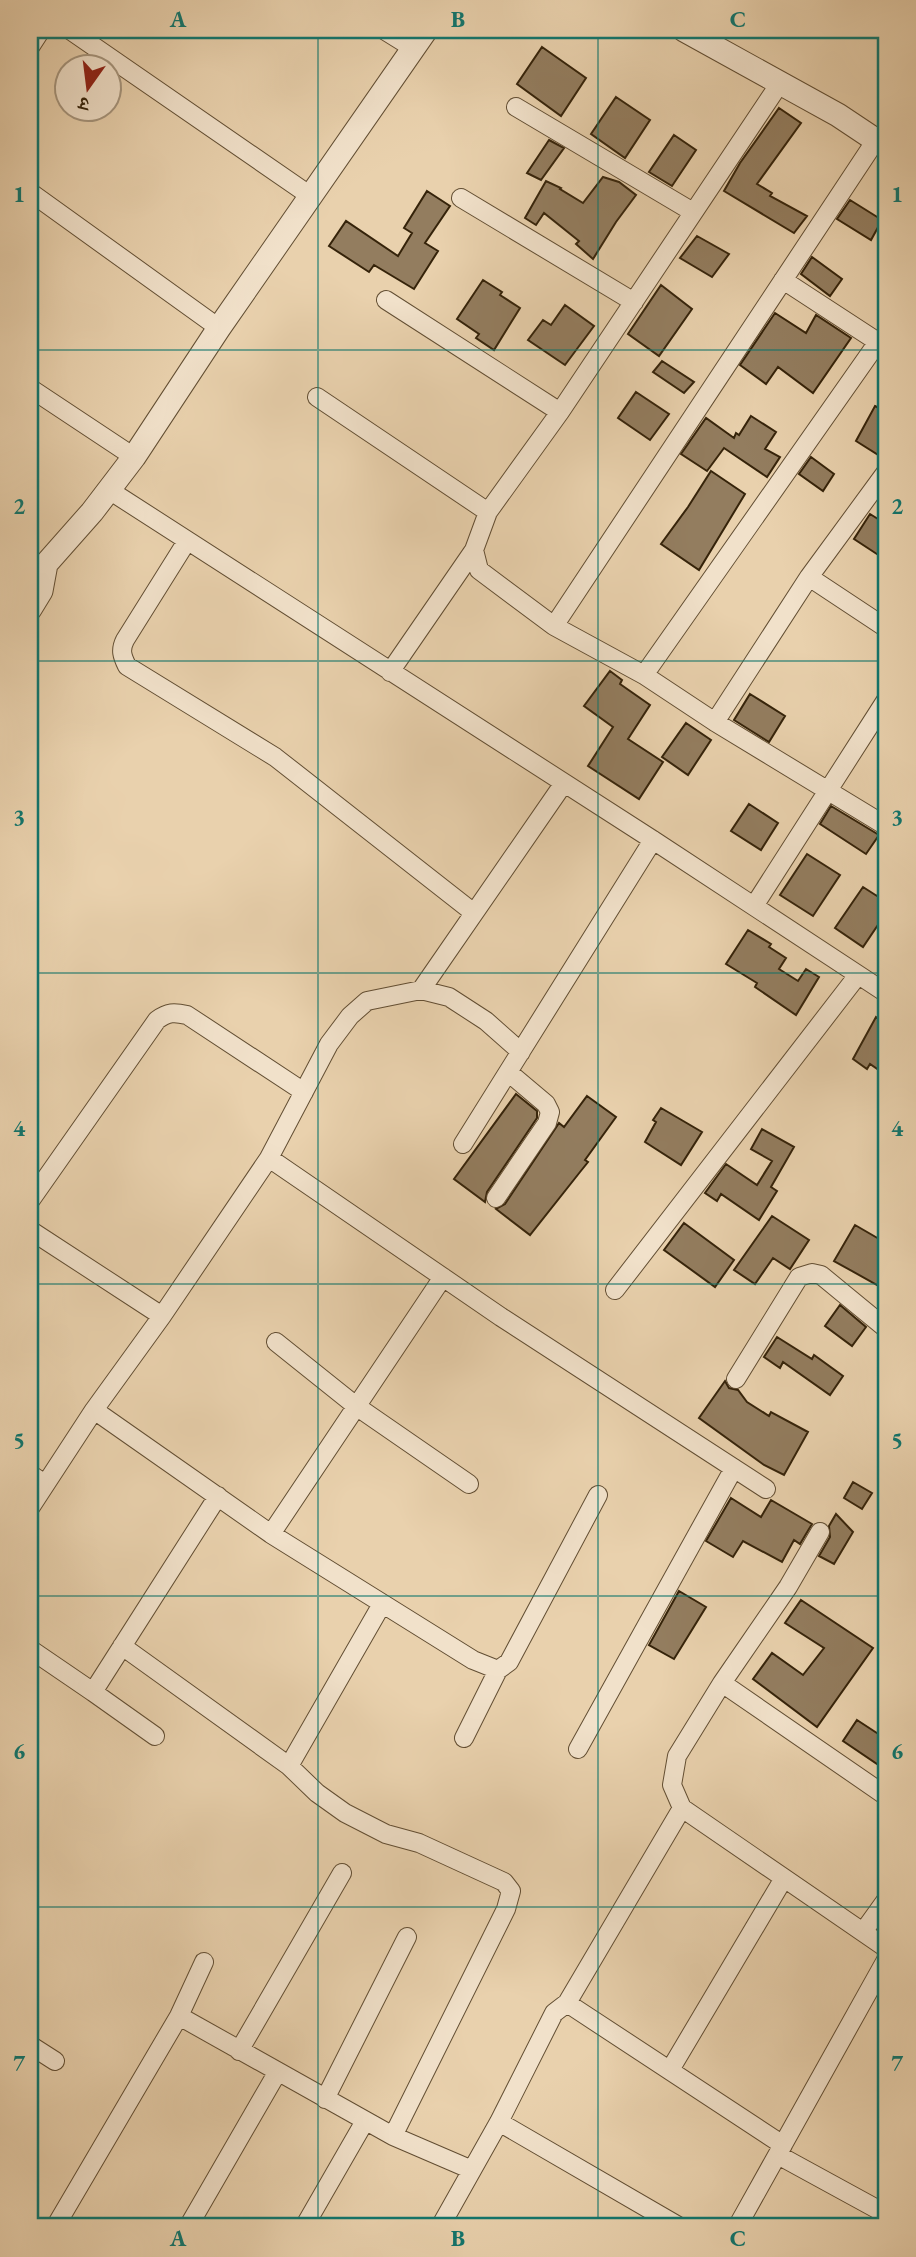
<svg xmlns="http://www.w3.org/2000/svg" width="916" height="2257" font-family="'EB Garamond','Noto Serif Devanagari',serif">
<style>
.building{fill:#937d5f;stroke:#35230a;stroke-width:2}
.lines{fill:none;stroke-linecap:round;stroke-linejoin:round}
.minor-casing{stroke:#624e33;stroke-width:20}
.tertiary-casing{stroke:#624e33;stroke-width:25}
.minor{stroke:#f1e1ca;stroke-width:18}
.tertiary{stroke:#f1e1ca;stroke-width:23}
.grid{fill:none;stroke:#0f766e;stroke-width:2;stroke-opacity:0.55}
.neatline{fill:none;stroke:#0f766e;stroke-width:2.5}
.grid-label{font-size:23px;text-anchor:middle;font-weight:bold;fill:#0f766e}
</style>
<rect width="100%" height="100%" fill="#e9d1ad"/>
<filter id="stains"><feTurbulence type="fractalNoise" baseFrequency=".00286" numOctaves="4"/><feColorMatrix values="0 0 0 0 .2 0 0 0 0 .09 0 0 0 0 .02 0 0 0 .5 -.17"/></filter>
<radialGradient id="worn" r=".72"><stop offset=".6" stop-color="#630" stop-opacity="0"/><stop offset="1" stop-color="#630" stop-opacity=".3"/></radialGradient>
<path class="building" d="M542 47 586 78 561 116 517 84Z
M616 97 650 120 625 158 591 134Z
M779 108 801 123 757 184 772 193 770 196 807 216 794 233 724 191 740 163Z
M674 135 696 150 672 186 649 172Z
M549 140 564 148 541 180 527 173Z
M603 177 619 182 636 195 616 222 593 259 576 244 579 241 544 213 536 225 525 218 546 181 561 188 560 189 583 203Z
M427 191 450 206 425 243 438 251 414 289 374 265 369 272 329 246 346 221 398 256 412 233 404 228Z
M850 200 882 220 871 240 837 219Z
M697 236 729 254 712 277 680 258Z
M812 257 842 279 830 296 801 274Z
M483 280 502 292 500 295 520 308 494 350 476 338 479 334 457 319Z
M661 285 692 309 659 356 628 334Z
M565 305 594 326 565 365 528 340 543 320 551 325Z
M775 313 806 333 816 315 851 338 813 393 778 367 766 384 740 365Z
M662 361 694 382 684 393 653 372Z
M636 392 669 414 650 440 618 418Z
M875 406 886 412V446L880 456 856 441Z
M751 416 776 432 765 449 780 457 767 477 724 448 707 471 681 454 706 418 734 438 736 433 739 435Z
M811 457 834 474 823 491 799 474Z
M711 471 745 494 699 570 661 544 688 507Z
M870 514 886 524V560L854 539Z
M610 671 622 680 620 684 650 705 628 739 663 762 639 799 588 766 613 727 584 706Z
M750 694 785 716 769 742 734 720Z
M686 723 711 740 688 775 662 757Z
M749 804 778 823 761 850 731 831Z
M831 806 879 835 866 854 820 824Z
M807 854 840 875 813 916 780 895Z
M886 884V913L863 947 835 928 863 887 877 896Z
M748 930 771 944 769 947 786 958 779 969 798 981 806 969 819 977 796 1015 755 987 757 983 726 964Z
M876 1017 886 1024V1075L870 1064 867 1069 853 1059Z
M516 1094 537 1111V1118L487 1192 485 1202 454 1179Z
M587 1096 616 1117 585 1160 588 1162 580 1172 530 1235 496 1209 505 1204 559 1123 564 1127Z
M661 1108 702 1132 681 1165 645 1142 656 1122 653 1120Z
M762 1129 794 1147 771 1187 777 1191 759 1220 721 1194 717 1201 705 1193 726 1164 757 1185 772 1161 751 1149Z
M772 1216 809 1240 790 1269 773 1258 755 1284 734 1270Z
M684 1223 734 1260 715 1287 664 1250Z
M855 1225 886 1243V1290L834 1261Z
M840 1305 866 1327 852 1346 825 1326Z
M777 1337 812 1359 814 1355 843 1376 830 1395 783 1362 780 1368 764 1357Z
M725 1381 729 1388 738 1390 747 1402 769 1416 771 1412 808 1432 784 1475 764 1465 699 1418Z
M853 1482 872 1493 862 1509 844 1498Z
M731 1498 761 1517 771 1500 812 1524 800 1544 794 1540 782 1562 743 1541 733 1557 706 1541Z
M836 1514 853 1532 834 1564 819 1556 830 1537 829 1526Z
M679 1591 706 1607 674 1659 649 1645Z
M801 1600 873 1648 817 1727 753 1679 772 1653 803 1675 824 1648 785 1623Z
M857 1720 886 1739V1770L843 1741Z"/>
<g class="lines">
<defs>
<path id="minor" d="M70 30 312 197
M384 30 413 48
M30 47 41 30
M516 107 693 212
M30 192 219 328
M461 198 634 302
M783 280 878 342
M386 300 560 412 780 83
M886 348 878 342 644 675 715 722 886 826
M30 388 134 457
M317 397 488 512
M109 490 653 840 886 993
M187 541 125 640C120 650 122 656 127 666L275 757 474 913
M809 577 886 628
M554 626 479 570 474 550 488 512 560 412
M390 672 474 550
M644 675 554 626 876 140
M715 722 809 577 886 472
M754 906 886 700
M421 990 564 783
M521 1052 486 1021 449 997 421 990 367 1001 350 1016 329 1044 269 1158 501 1317 766 1489
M463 1144 653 840
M269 1158 162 1316 94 1410 271 1534 443 1277
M496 1198 547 1123 550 1112 546 1104 508 1072
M30 1201 157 1020C168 1012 174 1012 187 1015L304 1092
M30 1230 162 1316
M615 1290 858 975
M276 1342 356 1406 469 1484
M736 1379 799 1277 812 1273 821 1275 883 1326 886 1318
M30 1474 45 1484
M30 1508 94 1410
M820 1532 788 1587 722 1683 677 1756 672 1785 682 1808 886 1948
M271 1534 473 1660 498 1670 509 1662 598 1495
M122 1646 289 1766 317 1793 345 1813 386 1834 419 1843 504 1882 511 1891 506 1909 393 2136
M30 1649 93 1692 218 1496
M722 1683 886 1796
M93 1692 155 1736
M464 1738 498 1670
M578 1749 734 1468
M289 1766 382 1604
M682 1808 567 2003 783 2145
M863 1932 886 1900
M179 2016 393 2136 472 2170
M30 2045 55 2061
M239 2051 342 1873
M670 2070 784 1878
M325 2099 407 1937
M499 2122 680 2227
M778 2155 886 2214
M55 2227 179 2016 204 1962
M188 2227 277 2073
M304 2227 365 2121
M440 2227 499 2122 554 2013 567 2003
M737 2227 886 1960"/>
<path id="tertiary" d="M684 30 838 115 886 147
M30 609 41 591 46 564 92 512 134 457 219 328 426 30"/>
</defs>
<use href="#minor" class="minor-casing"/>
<use href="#tertiary" class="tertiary-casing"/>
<use href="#minor" class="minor"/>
<use href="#tertiary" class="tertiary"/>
</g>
<path class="grid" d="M318 30V2227M598 30V2227M30 350H886M30 661H886M30 973H886M30 1284H886M30 1596H886M30 1907H886"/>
<rect width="916" height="2257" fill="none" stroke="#e9d1ad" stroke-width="77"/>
<g transform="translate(88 88) rotate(194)"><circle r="33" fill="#f1e1ca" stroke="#a6957d" stroke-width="2"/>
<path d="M0-5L12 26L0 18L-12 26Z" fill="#8f2418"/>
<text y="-10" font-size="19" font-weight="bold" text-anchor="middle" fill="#35230a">उ</text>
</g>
<rect x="38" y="38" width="840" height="2180" class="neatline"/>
<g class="grid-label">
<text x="178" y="27">A</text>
<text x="458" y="27">B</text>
<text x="738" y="27">C</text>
<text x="19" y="202">1</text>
<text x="897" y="202">1</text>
<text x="19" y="514">2</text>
<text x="897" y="514">2</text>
<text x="19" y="825">3</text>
<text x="897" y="825">3</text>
<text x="19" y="1136">4</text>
<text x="897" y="1136">4</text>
<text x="19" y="1448">5</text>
<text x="897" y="1448">5</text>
<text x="19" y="1759">6</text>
<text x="897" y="1759">6</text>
<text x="19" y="2071">7</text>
<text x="897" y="2071">7</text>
<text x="178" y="2246">A</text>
<text x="458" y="2246">B</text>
<text x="738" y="2246">C</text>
</g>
<rect width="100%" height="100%" filter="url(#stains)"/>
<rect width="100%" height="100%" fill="url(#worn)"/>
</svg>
